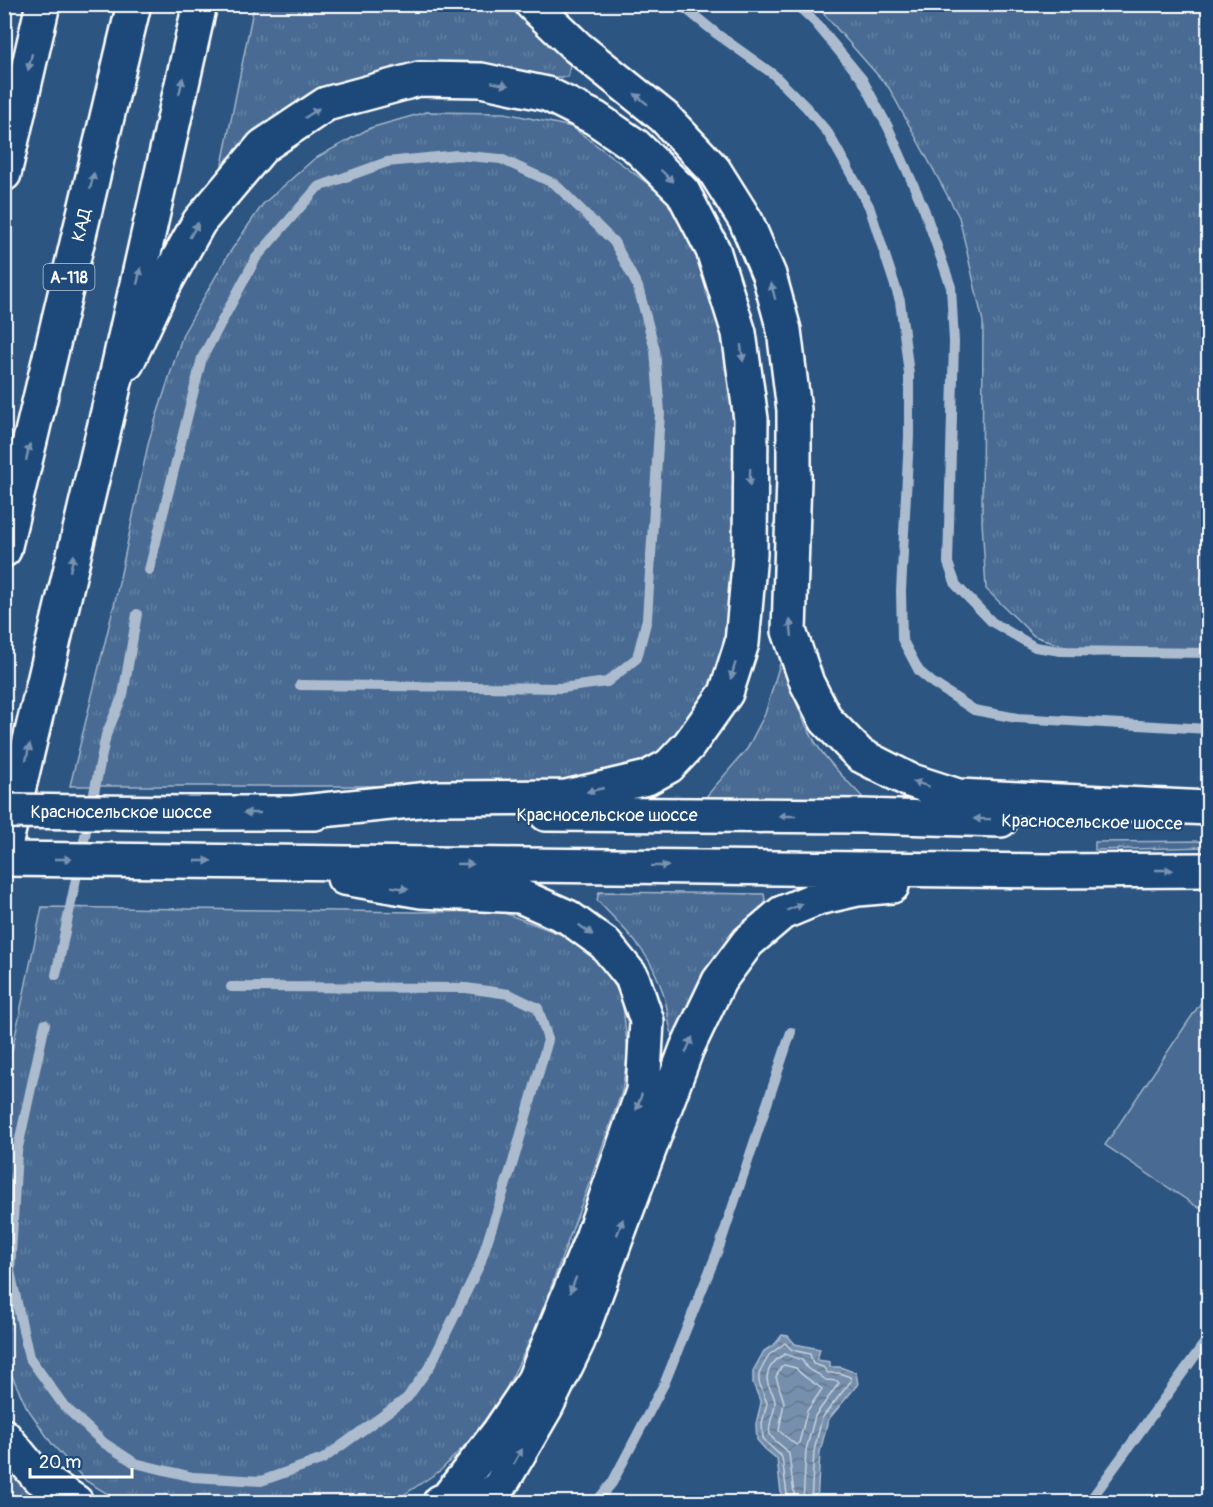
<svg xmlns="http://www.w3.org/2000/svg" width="1213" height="1507" font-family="Pangolin,sans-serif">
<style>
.grass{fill:url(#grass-tufts);stroke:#a4b5c8;stroke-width:1.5}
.park{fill:#486b92;stroke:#a4b5c8;stroke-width:1.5}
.water{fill:url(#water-waves);stroke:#acbcce;stroke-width:1.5}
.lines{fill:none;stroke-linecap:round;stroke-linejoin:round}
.shore{stroke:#c7d2de;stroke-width:1.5}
.stream{stroke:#acbcce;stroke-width:10}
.secondary-casing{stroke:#fff;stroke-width:38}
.motorway-casing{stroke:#fff;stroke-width:38}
.secondary{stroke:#1f4a7a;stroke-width:33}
.motorway{stroke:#1f4a7a;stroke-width:33}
.secondary-bridge-casing{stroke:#fff;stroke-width:38;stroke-linecap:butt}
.secondary-bridge{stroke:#1f4a7a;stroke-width:33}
.oneway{fill:#7992af}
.labels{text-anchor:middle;stroke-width:4.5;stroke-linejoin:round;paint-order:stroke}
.shield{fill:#1f4a7a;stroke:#bcc9d7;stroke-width:1.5}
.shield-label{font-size:16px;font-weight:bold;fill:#fff}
.street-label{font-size:18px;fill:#fff;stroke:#1f4a7a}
</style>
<defs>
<pattern id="grass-tufts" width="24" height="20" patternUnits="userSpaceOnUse" patternTransform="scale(1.5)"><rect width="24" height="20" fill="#486b92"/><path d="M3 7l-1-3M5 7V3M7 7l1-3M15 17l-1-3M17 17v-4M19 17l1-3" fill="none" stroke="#6381a2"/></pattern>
<pattern id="water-waves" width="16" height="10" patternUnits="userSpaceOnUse" patternTransform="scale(1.5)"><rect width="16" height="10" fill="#748fad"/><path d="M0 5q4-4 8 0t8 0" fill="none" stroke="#66788b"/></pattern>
</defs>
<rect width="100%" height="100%" fill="#2c5582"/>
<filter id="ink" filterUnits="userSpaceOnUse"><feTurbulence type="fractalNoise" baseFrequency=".0167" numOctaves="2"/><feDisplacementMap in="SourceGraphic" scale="12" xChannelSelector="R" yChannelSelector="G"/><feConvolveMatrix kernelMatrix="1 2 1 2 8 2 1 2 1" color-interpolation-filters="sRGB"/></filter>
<g filter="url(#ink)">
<path class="grass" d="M254 5H512L556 48 570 65 568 77H536L425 69 221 170Z
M816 5H1208V648L1092 656 1034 636 986 589 982 521 983 322 959 217 889 88Z
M426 112 505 113 572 127 671 201 697 248 730 327 738 420V505L729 640 716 683 678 737 648 759 563 786H70L116 597 149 440 183 334 228 255 263 204 314 159 370 128Z
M781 660C792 688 800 719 817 745 832 769 854 786 872 808L704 799 747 749 765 714Z
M1208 841V847L1095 850V842Z
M599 892 764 894 766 906 675 1040C668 1029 669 1016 666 1004 664 995 661 986 657 977 646 948 618 923 597 900Z
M42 907 417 912 499 911 573 939 596 956 622 997 628 1052 622 1091 592 1176 534 1333 506 1389 473 1437 441 1470 393 1502H121L86 1481 52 1444 26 1406 5 1361V1084Z
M4 1455 52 1502H5Z"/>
<path class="park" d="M1206 995H1208V1194L1199 1208 1105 1145Z"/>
<path class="water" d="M782 1335 788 1336 795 1344 820 1349 817 1360 830 1362V1367H840L856 1373 858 1384 828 1420 820 1452 817 1502H782L777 1459 765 1449 757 1440 756 1424 761 1403 753 1383V1371L764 1351 775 1344Z"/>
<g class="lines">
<path class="shore" d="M784 1365 796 1368C803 1378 813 1381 822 1389L807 1411 799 1443 796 1445 779 1431 784 1402 776 1377 781 1367Z
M788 1502 782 1457 769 1445 763 1438 762 1424 767 1403 759 1382V1374L769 1355 785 1343 792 1350 810 1354 813 1364 823 1367 828 1373H839L850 1377 851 1381 822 1418 814 1451 811 1502
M795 1502 789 1454C785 1446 773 1442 770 1434 767 1423 776 1412 775 1401 774 1395 770 1389 768 1384 764 1371 774 1360 785 1354L802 1360 807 1368 811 1371 818 1374 826 1380 837 1381 839 1383 815 1416 806 1450 803 1502"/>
<path class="stream" d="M680 4 717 34 773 74 806 107 828 133 869 206 900 301 909 374V437L901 591 902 639 919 671 933 683 974 710 1017 718 1208 729
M796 4 815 22 862 79 888 127 924 209 951 287 954 342 948 563 956 585 992 622 1035 647 1061 651 1208 653
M149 570 202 358 256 258 318 187 387 162 457 155 501 159 555 184 614 242 638 287 655 350 660 413 647 619 637 658 607 682 562 688 300 685
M56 975 106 735 123 695 137 614
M45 1024 17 1152 10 1271 29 1357 64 1406 104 1443 135 1463 193 1477 261 1481 323 1459 407 1398 430 1366 480 1264 513 1162 548 1040 538 1008 509 994 466 988 231 987
M596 1502 612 1483 665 1382 720 1245 791 1032
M1089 1502 1208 1338"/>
<defs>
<path id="secondary" d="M532 4 577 47 664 117 714 170 746 221 769 275 784 330 794 410V479L789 631 807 683 826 720 860 755 909 780 958 796 1208 808
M127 363 159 294 199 222 263 146 326 104 419 79 481 80 547 94 595 118 636 146 683 192 713 250 739 333 751 419 750 554 742 643 726 693 689 745 669 766 647 778 566 797 439 798 293 813
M184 813H315
M546 814 861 816 1001 820
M4 859 1047 871 1208 870
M344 878 421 891 520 896 568 917 605 944 632 977 647 1021 643 1091 592 1238 534 1380 499 1432 447 1499 440 1502
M4 1436 37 1476 76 1502
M483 1502 500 1486 546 1407 578 1341 687 1048 719 981 748 942 782 913 818 898 858 889 892 886"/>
<g id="motorway">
<path d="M4 174 43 4"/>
<path id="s1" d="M4 550 134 4"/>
<path d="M4 850 112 395 200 4"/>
</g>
</defs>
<use href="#secondary" class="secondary-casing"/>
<use href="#motorway" class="motorway-casing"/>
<use href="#secondary" class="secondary"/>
<use href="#motorway" class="motorway"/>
<defs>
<path id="secondary-bridge" d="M4 811 184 813"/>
</defs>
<use href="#secondary-bridge" class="secondary-bridge-casing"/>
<use href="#secondary-bridge" class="secondary-bridge"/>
</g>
<defs><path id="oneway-solid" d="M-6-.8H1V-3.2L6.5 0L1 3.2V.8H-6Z" transform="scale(1.5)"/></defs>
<g class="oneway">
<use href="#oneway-solid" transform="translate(30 62) rotate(103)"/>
<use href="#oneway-solid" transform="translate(500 84) rotate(12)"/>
<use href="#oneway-solid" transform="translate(181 86) rotate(-77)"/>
<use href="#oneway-solid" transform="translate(641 99) rotate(-141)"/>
<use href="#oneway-solid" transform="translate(312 113) rotate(-34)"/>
<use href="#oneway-solid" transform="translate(667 176) rotate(44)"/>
<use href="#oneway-solid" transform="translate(92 181) rotate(-77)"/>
<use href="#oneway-solid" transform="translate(194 230) rotate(-60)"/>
<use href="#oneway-solid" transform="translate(139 276) rotate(-77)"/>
<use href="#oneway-solid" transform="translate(773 291) rotate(-105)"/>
<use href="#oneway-solid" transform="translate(742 353) rotate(82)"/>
<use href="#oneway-solid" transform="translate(28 452) rotate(-77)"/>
<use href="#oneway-solid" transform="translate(750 477) rotate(91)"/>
<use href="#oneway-solid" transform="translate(72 563) rotate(-77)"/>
<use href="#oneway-solid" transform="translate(791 628) rotate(-96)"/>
<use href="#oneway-solid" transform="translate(733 671) rotate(107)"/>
<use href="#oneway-solid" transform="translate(28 752) rotate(-77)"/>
<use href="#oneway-solid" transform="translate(921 784) rotate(-163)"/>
<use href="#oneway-solid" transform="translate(595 790) rotate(167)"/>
<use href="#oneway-solid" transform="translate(252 813) rotate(180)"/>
<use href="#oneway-solid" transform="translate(787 816) rotate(-180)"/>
<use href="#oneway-solid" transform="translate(982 819) rotate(-179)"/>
<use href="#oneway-solid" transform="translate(63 859)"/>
<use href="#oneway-solid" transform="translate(203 861)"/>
<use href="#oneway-solid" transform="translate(465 864) rotate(1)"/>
<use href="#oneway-solid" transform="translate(660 866) rotate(1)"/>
<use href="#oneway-solid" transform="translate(1164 870)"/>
<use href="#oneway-solid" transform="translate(400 888) rotate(9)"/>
<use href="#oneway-solid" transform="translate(795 907) rotate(-23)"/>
<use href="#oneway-solid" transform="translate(586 930) rotate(36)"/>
<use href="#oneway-solid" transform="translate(689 1045) rotate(-66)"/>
<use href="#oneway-solid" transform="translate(639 1102) rotate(109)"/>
<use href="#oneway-solid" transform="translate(620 1227) rotate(-70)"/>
<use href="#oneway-solid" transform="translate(573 1285) rotate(112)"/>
<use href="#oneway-solid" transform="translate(518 1456) rotate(-60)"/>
</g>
</g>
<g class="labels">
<rect class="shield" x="43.5" y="264" width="51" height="26" rx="4.5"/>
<g class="shield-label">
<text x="69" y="283">А-118</text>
</g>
<g class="street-label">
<text dy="6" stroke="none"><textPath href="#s1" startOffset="334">КАД</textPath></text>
<text x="121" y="818">Красносельское шоссе</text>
<text x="607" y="821">Красносельское шоссе</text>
<text transform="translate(1092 822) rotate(1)" y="6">Красносельское шоссе</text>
</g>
</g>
<rect width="1213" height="1507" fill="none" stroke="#1f4a7a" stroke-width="24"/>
<rect x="12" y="12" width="1189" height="1483" fill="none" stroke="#fff" stroke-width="2" filter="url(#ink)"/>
<path d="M30 1468v9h102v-9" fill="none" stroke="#ffffff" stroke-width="3"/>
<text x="39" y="1468" font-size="18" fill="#ffffff" stroke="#1f4a7a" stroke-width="4.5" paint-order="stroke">20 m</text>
</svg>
